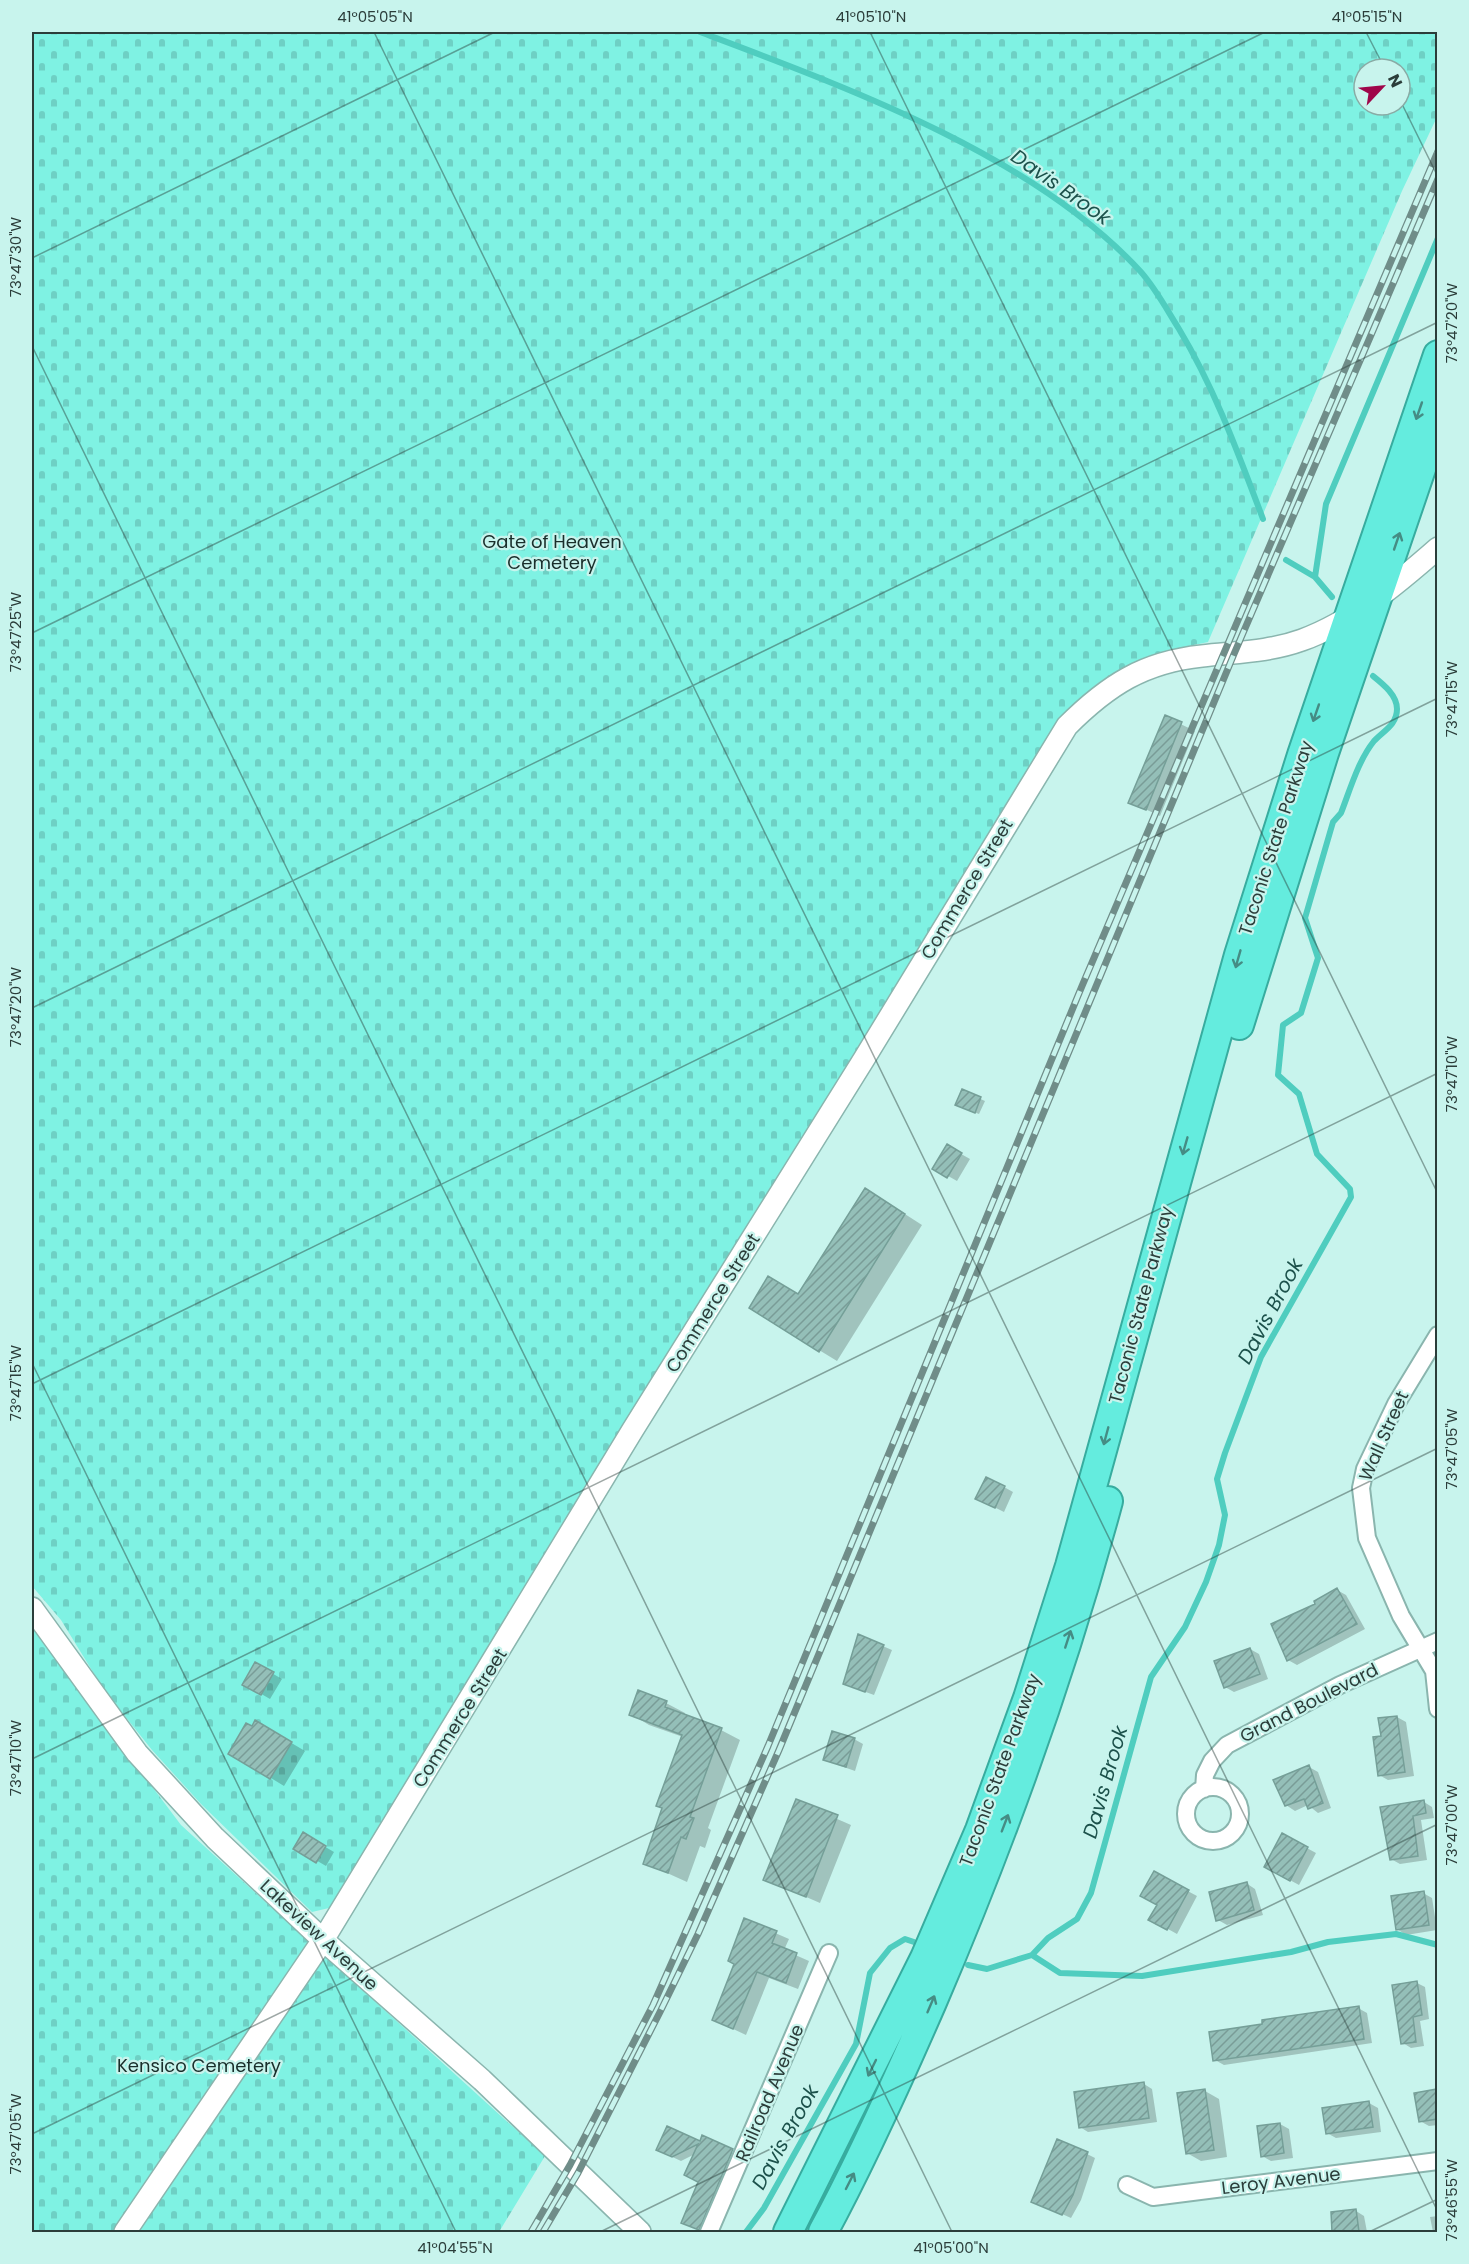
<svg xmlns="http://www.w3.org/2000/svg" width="1469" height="2264" font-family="Poppins,sans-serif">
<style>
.cemetery{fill:url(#cemetery-stones);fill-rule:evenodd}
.shadow{fill:#0003}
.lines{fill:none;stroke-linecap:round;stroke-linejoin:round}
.stream{stroke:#4fcdbf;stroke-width:6}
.building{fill:url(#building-hatch);stroke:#759f98;stroke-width:1.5}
.minor-casing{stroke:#8ab5ae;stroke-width:20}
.tertiary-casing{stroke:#8ab5ae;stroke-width:24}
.trunk-casing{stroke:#37ac9f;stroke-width:32}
.minor{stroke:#fff;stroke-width:16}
.tertiary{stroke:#fff;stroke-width:21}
.trunk{stroke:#64ecde;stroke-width:28}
.rail-casing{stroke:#708d89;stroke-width:7}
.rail{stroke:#c8f4ed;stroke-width:4.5;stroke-dasharray:14;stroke-linecap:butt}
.oneway{stroke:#458c84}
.ticks{fill:none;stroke:#2b3d3a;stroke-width:1.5;stroke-opacity:0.45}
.labels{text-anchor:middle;stroke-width:4.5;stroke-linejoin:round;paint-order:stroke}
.park-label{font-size:18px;fill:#192e2b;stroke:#c8f4ed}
.street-label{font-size:18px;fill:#2b3d3a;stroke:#c8f4ed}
.water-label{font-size:20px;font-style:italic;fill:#1c514b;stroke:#c8f4ed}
.neatline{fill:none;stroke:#2b3d3a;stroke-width:2}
.ticks-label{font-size:15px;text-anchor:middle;fill:#2b3d3a}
</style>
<defs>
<pattern id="cemetery-stones" width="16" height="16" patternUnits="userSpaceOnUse" patternTransform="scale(1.5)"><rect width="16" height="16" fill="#7ff2e3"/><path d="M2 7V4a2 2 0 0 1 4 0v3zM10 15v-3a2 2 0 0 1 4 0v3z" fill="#6ed0c4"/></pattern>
<pattern id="building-hatch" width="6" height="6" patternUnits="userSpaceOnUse" patternTransform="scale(1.5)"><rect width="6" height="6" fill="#94bfb8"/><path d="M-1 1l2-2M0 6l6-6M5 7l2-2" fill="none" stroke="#799c97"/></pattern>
</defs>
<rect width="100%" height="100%" fill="#c8f4ed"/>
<path class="cemetery" d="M32 32H1437V117L1402 191 1208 642C1134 657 1097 672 1050 733L481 1668 329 1908 312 1912 201 1804 152 1750 104 1690 61 1620 32 1586ZM1364 69H1400V105H1364Z
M32 1627 181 1825 545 2156 499 2232H32Z"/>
<path class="shadow" d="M1166 717 1195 731 1160 816 1130 802Z
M963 1091 985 1101 979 1114 961 1107Z
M947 1146 970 1159 957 1181 934 1168Z
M883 1200 922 1225 837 1361 819 1350 799 1296Z
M1004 1487 1013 1492 1004 1512 986 1503Z
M1337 1590 1346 1595 1365 1629 1297 1665 1288 1660Z
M859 1636 892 1650 874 1695 852 1687Z
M1250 1649 1259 1654 1268 1679 1234 1692 1225 1687Z
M256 1664 282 1679 270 1699 244 1684Z
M639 1692 666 1703 685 1713 684 1716 721 1730 740 1740 708 1828 711 1830 705 1848 700 1846 687 1882 645 1863 683 1737 649 1725 631 1714Z
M1397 1717 1406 1722 1414 1776 1388 1780 1379 1775Z
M256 1722 305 1751 284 1786 230 1753Z
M854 1739 863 1744 855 1771 824 1760Z
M1309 1767 1318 1772 1331 1808 1318 1813 1308 1805 1295 1811 1286 1805Z
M796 1801 851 1825 820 1903 765 1879Z
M1424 1802 1432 1807 1434 1818 1421 1820 1427 1860 1400 1864 1391 1859 1381 1808Z
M303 1834 334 1852 326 1866 295 1848Z
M1283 1835 1316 1853 1299 1885 1266 1867Z
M1154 1873 1197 1896 1177 1934 1150 1919 1164 1907Z
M1246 1883 1255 1889 1263 1915 1227 1925 1218 1920Z
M1423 1893 1432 1898 1437 1930 1406 1935 1397 1929Z
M745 1920 789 1939 784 1950 809 1961 798 1989 769 1978 746 2035 714 2020 736 1964Z
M1417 1983 1425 1987 1429 2019 1420 2021 1424 2046 1411 2048 1403 2043Z
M1358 2008 1367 2013 1372 2043 1224 2065 1215 2060Z
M1144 2084 1152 2089 1157 2122 1088 2132 1080 2127Z
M1205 2091 1219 2099 1227 2157 1201 2161 1187 2153Z
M1438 2091V2125L1429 2126 1420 2121 1416 2094Z
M1369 2103 1378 2108 1381 2132 1336 2138 1327 2133Z
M1280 2124 1289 2129 1293 2158 1271 2161 1262 2156 1259 2127Z
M701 2143 740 2155 705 2232 691 2227 700 2182 695 2154 681 2161 666 2154Z
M1087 2154 1095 2158 1081 2200 1071 2218 1033 2201Z
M1356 2211 1364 2216 1367 2232H1334L1333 2213Z
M1438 2216V2232H1433L1430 2217Z"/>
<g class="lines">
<path class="stream" d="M700 32C846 87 1034 155 1141 272 1156 289 1167 310 1179 329 1215 389 1238 453 1263 519
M1286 560 1315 577 1332 597
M1315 577 1326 504 1438 238
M1032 1955 1060 1973 1142 1976 1291 1952 1328 1942 1396 1934 1438 1945
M968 1965 987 1969 1032 1955 1048 1938 1077 1919 1091 1893 1151 1677 1185 1627 1206 1582 1219 1545 1225 1515 1217 1479 1225 1453 1261 1357 1351 1197 1350 1189 1317 1154 1299 1094 1278 1075 1283 1025 1301 1013 1318 958 1305 918 1333 822 1341 813C1350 790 1358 761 1374 741 1383 731 1397 725 1397 709 1397 695 1383 684 1373 676
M746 2232 764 2208 856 2044 870 1973 890 1948 905 1939 914 1942"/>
</g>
<path class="building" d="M1165 715 1182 722 1146 810 1128 803Z
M962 1089 981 1097 975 1113 955 1105Z
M947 1144 962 1153 947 1178 932 1169Z
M865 1188 905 1214 819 1352 749 1308 768 1276 798 1294Z
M986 1477 1005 1486 995 1508 975 1499Z
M1337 1588 1357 1624 1287 1661 1271 1624 1315 1604 1314 1601Z
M858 1634 884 1645 865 1692 843 1684Z
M1250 1648 1260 1674 1224 1688 1214 1661Z
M255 1662 274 1672 261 1695 242 1685Z
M638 1690 667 1701 665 1707 722 1728 690 1817 694 1818 686 1839 681 1837 668 1873 643 1864 662 1808 656 1806 682 1735 629 1715Z
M1397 1716 1405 1772 1378 1776 1373 1737 1381 1736 1378 1718Z
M255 1720 292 1742 270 1779 228 1754 246 1723 252 1726Z
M832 1731 855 1738 846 1767 823 1760Z
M1309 1765 1323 1803 1308 1809 1304 1799 1285 1806 1273 1780Z
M796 1799 838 1815 806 1897 763 1880Z
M1424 1800 1426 1813 1413 1816 1418 1856 1390 1860 1380 1807Z
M303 1832 326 1846 316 1863 293 1849Z
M1282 1833 1308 1847 1290 1881 1264 1867Z
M1154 1871 1189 1890 1167 1930 1148 1920 1157 1905 1140 1896Z
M1247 1882 1254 1910 1216 1921 1209 1892Z
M1424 1891 1429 1925 1396 1930 1391 1896Z
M744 1918 777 1931 772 1943 797 1953 786 1983 757 1972 733 2029 712 2020 734 1964 728 1961Z
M1417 1981 1422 2015 1413 2017 1416 2042 1401 2044 1392 1985Z
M1359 2006 1364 2039 1213 2061 1209 2032 1262 2024V2020Z
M1144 2082 1149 2118 1079 2128 1074 2092Z
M1205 2089 1214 2150 1186 2154 1177 2093Z
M1437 2089V2119L1419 2122 1414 2093Z
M1369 2101 1373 2127 1326 2134 1322 2108Z
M1280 2123 1284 2153 1261 2157 1257 2126Z
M667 2126 700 2141 702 2135 733 2149 699 2230 681 2223 698 2182 684 2175 698 2144 672 2157 656 2150Z
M1057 2139 1088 2152 1073 2195 1062 2215 1031 2202Z
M1356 2209 1359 2232H1332L1331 2212Z"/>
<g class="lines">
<defs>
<path id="minor" d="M1438 1335 1396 1404 1365 1469 1361 1488 1367 1538 1401 1616 1434 1671 1438 1709
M1186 1814a27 27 0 1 1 54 0a27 27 0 1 1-54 0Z
M1204 1789 1205 1775 1212 1761 1227 1745 1340 1685 1438 1641
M1127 2185 1153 2197 1438 2161
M709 2232 829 1953"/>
<path id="tertiary" d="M32 1608 137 1753 215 1838 323 1940 482 2080 640 2232
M125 2232 323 1940 632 1431 864 1059 1067 726C1108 685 1144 662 1202 656 1236 652 1269 652 1302 640 1352 622 1398 583 1438 548"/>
<path id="trunk" d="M1239 1025 1324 753 1438 419
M788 2232 925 1958 980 1830 1028 1698 1070 1566 1239 955 1302 755 1438 355
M823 2232C863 2158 898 2080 932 2002 1002 1839 1062 1672 1108 1501"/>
</defs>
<use href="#minor" class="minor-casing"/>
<use href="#tertiary" class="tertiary-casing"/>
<use href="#trunk" class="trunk-casing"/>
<use href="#minor" class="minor"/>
<use href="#tertiary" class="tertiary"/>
<use href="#trunk" class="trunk"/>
<defs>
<path id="rail" d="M531 2232 570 2165 653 2005 768 1746 1082 986 1438 151
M543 2232 578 2173 660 2012 698 1934 779 1750 1234 654 1438 179"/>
</defs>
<use href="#rail" class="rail-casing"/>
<use href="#rail" class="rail"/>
</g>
<defs><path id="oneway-shaft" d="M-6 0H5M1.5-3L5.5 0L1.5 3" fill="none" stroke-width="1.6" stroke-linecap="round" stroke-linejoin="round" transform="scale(1.5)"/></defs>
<g class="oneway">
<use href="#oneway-shaft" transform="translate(1419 411) rotate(109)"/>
<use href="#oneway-shaft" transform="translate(1397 541) rotate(-71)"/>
<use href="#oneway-shaft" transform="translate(1316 713) rotate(109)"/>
<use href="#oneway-shaft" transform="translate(1238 959) rotate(106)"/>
<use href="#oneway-shaft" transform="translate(1185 1146) rotate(106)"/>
<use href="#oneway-shaft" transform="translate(1106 1436) rotate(105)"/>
<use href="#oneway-shaft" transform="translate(1068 1639) rotate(-72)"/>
<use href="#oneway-shaft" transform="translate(1005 1823) rotate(-69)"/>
<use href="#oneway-shaft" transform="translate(931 2004) rotate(-67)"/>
<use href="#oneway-shaft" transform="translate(872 2068) rotate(116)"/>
<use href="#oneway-shaft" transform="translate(850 2181) rotate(-63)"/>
</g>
<path class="ticks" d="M374 32 1438 2212M870 32 1438 1194M1366 32 1385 69M1400 100 1438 177M32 258 495 32M32 346 952 2232M32 633 1265 32M32 1008 1438 322M32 1363 456 2232M32 1384 1438 698M32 1759 1438 1073M32 2134 1438 1448M600 2232 1438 1824M1369 2232 1438 2199"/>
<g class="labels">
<g class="park-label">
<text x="552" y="548">Gate of Heaven<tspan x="552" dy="21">Cemetery</tspan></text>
<text x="199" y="2072">Kensico Cemetery</text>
</g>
<g class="street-label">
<text transform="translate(1276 838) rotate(-72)" y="6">Taconic State Parkway</text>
<text transform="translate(967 889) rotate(-59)" y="6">Commerce Street</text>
<text transform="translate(713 1303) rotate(-58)" y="6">Commerce Street</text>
<text transform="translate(1141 1305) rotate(-75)" y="6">Taconic State Parkway</text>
<text transform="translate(1384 1436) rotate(-66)" y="6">Wall Street</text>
<text transform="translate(1309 1703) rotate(-27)" y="6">Grand Boulevard</text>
<text transform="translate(460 1718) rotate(-58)" y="6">Commerce Street</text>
<text transform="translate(1000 1770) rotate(-70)" y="6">Taconic State Parkway</text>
<text transform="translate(319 1935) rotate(43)" y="6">Lakeview Avenue</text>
<text transform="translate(770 2093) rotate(-67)" y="6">Railroad Avenue</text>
<text transform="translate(1281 2181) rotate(-7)" y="6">Leroy Avenue</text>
</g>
<g class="water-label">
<text transform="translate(1061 187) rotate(35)" y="7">Davis Brook</text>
<text transform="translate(1270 1311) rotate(-62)" y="7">Davis Brook</text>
<text transform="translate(1105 1782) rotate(-74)" y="7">Davis Brook</text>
<text transform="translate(785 2137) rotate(-61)" y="7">Davis Brook</text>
</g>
</g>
<rect width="1469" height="2264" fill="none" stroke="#c8f4ed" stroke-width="66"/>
<g transform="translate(1382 87) rotate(64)"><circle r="28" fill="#c8f4ed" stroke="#89aba5" stroke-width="1.5"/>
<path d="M0-4.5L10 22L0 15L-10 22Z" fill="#9f064a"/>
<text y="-9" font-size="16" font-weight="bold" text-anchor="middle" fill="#2b3d3a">N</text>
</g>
<rect x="33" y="33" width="1403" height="2198" class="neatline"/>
<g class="ticks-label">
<text x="375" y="22">41°05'05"N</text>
<text x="871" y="22">41°05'10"N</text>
<text x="1367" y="22">41°05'15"N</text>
<text transform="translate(16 257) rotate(-90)" y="5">73°47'30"W</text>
<text transform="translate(1452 323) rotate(-90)" y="5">73°47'20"W</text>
<text transform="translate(16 632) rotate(-90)" y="5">73°47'25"W</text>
<text transform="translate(1452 699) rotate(-90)" y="5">73°47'15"W</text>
<text transform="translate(16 1007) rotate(-90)" y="5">73°47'20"W</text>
<text transform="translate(1452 1074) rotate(-90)" y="5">73°47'10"W</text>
<text transform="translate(16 1383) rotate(-90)" y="5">73°47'15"W</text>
<text transform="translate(1452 1449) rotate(-90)" y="5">73°47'05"W</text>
<text transform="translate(16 1758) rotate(-90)" y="5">73°47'10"W</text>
<text transform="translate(1452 1825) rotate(-90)" y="5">73°47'00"W</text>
<text transform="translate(16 2134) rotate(-90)" y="5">73°47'05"W</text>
<text transform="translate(1452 2200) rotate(-90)" y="5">73°46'55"W</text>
<text x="455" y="2253">41°04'55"N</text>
<text x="951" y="2253">41°05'00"N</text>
</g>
</svg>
